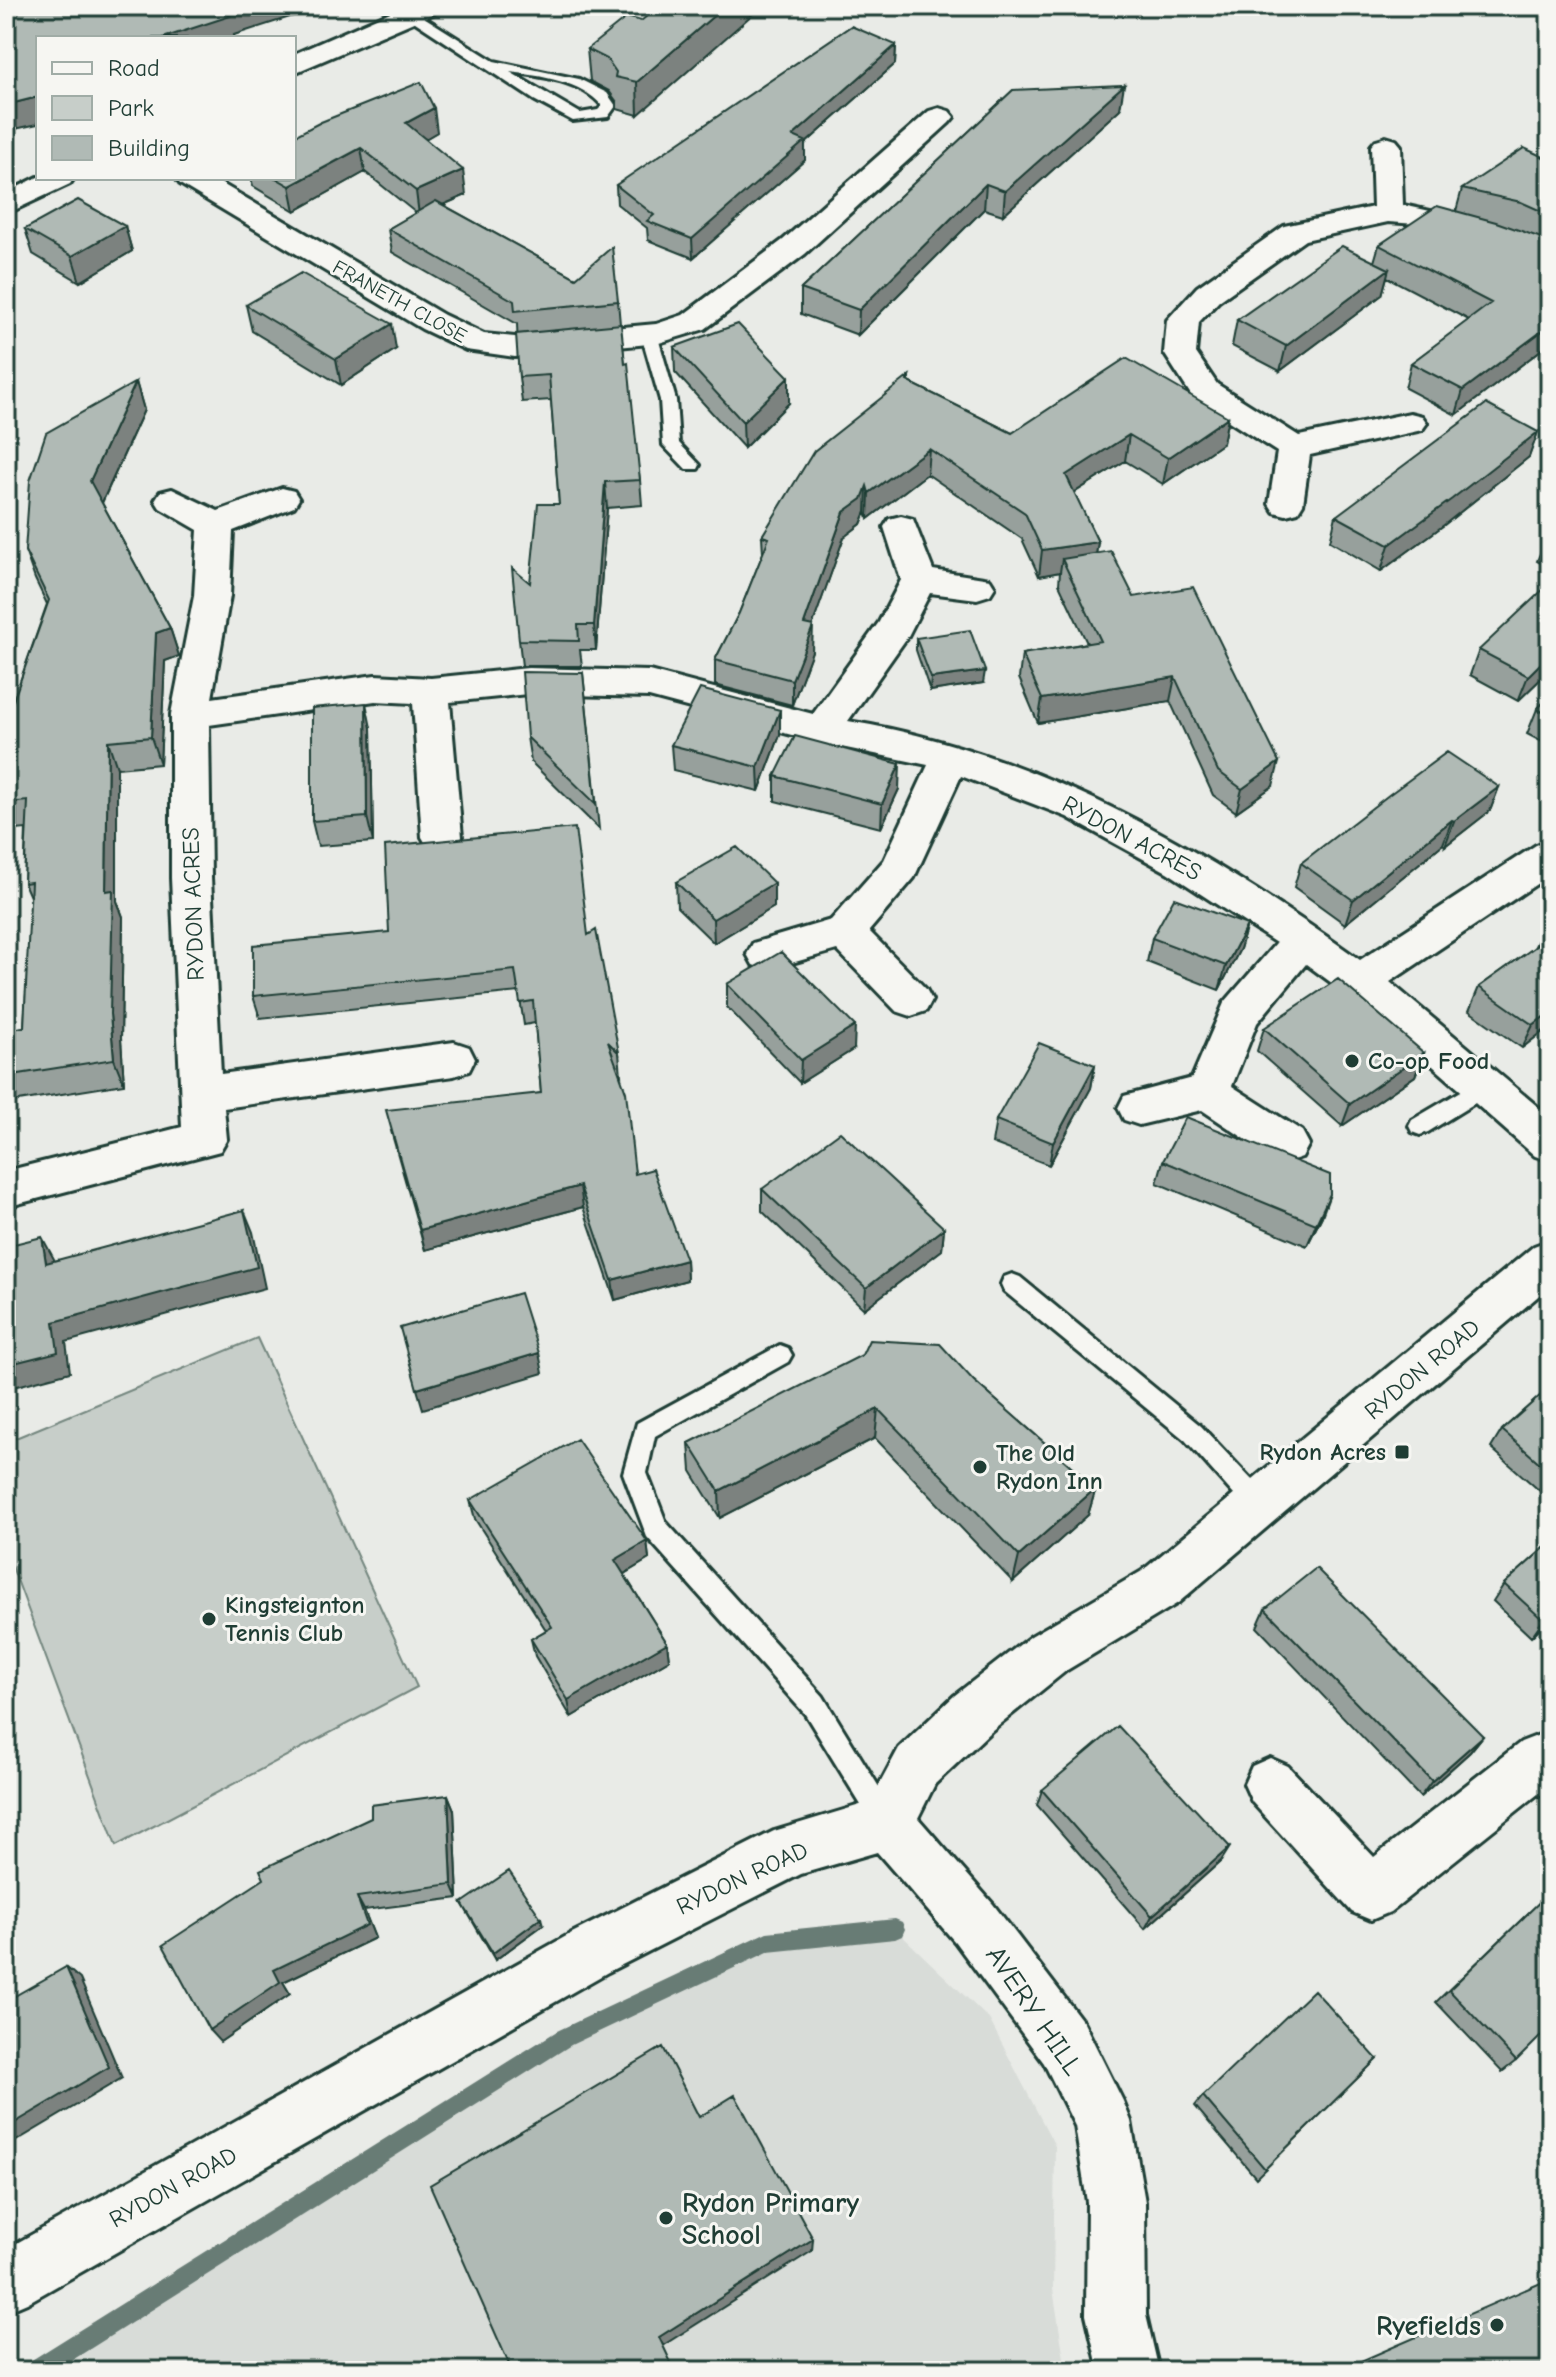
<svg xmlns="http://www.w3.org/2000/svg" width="1556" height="2377" font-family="'Comic Neue',sans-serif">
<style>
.built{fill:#d8dcd8}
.green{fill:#c7cec9;stroke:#73867e;stroke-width:2}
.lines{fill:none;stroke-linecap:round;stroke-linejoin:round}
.stream{fill:#687c75;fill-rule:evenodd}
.service-casing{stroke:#1f3d34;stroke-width:6}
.minor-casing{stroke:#1f3d34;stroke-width:6}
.secondary-casing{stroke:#1f3d34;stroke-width:6}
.service{fill:#f6f6f2;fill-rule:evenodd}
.minor{fill:#f6f6f2;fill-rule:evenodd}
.secondary{fill:#f6f6f2;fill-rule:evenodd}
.wall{fill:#97a09c;stroke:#1f3d34;stroke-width:2}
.shaded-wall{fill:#7b827f;stroke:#1f3d34;stroke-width:2}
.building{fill:#b0bab5;stroke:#1f3d34;stroke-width:2}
.poi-dot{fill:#1f3d34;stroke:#f6f6f2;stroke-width:3}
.labels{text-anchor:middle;stroke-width:6;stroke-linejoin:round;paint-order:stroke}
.far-street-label{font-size:20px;fill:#1f3d34;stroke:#f6f6f2}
.street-label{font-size:24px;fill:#1f3d34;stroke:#f6f6f2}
.poi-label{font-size:24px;font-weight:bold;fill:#1f3d34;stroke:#f6f6f2;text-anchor:start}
.near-street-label{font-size:28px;fill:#1f3d34;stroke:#f6f6f2}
.near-poi-label{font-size:28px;font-weight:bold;fill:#1f3d34;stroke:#f6f6f2;text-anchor:start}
</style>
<rect width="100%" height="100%" fill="#e9ebe7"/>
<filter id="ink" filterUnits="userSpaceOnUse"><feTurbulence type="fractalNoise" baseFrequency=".0125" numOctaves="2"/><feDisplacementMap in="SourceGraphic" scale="16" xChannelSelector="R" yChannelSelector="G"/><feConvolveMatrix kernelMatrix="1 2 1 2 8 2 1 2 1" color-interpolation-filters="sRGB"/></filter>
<g filter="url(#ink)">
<path class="built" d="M895 1929 989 2019 1055 2146 1053 2289 1066 2371H35L564 2038 767 1942Z"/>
<path class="green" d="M257 1338 417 1687 116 1846 6 1550V1442Z"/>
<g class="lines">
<path class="stream" d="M895 1919 902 1922 905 1929 902 1936 895 1939 768 1952 571 2045 55 2371H24L27 2363 557 2031 767 1932Z"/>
<defs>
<path id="service" d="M411 9 494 61 579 79 607 93 616 106 608 117 573 121 534 100 406 16 404 13ZM510 72C540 76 582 81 602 106L598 110 580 113Z
M649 329 657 334 676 400 679 443 700 465 698 469H686L663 445 660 400 641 334Z
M1485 1077 1493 1080 1496 1086 1493 1092 1428 1132 1420 1135 1412 1132 1409 1126 1412 1120Z
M1012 1274 1020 1277 1201 1426 1269 1498 1272 1506 1269 1514 1260 1517 1251 1514 1185 1440 1004 1291 1001 1284 1004 1277Z
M780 1345 788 1348 792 1355 788 1362 655 1436 647 1473 666 1522 823 1696 895 1813 899 1822 895 1831 886 1835 877 1831 805 1714 647 1537 623 1473 637 1423Z"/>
<path id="minor" d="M939 108 949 111 954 117 949 123 805 254 705 329 659 343 515 357 466 350 422 329 180 184 176 178H212L444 315 484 334 515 337 656 324 683 315 783 240 929 111Z
M1386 137 1396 140 1401 146 1403 205 1512 229 1550 246V266L1490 243 1417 224 1388 222 1305 240 1219 301 1199 322 1196 353 1217 384 1299 436 1410 413 1422 416 1427 423 1422 430 1310 455 1303 504 1298 512 1286 515 1274 512 1269 504 1277 452 1193 398 1164 353 1167 320 1197 287 1284 226 1373 207 1371 146 1376 140Z
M282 488 294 491 299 499 294 507 233 531 230 596 212 698 375 675 431 678 528 668 649 671 813 714 879 622 901 580 884 527 889 519 901 516 913 519 933 570 990 579 995 587 990 595 977 599 930 593 908 636 848 721C1038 751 1206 850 1360 960L1536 845 1550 840V875L1390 982 1550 1117V1161L1535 1156 1374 1014 1306 964 1257 1023 1232 1086 1302 1131 1309 1144 1302 1157 1287 1162 1272 1157 1202 1110 1139 1125 1124 1120 1118 1108 1124 1096 1192 1078 1224 1003 1276 943 1167 872 1067 817 961 776 914 878 869 931 926 989 932 1000 926 1011 911 1016 896 1011 837 950 767 970 753 965 747 954 753 943 831 920 884 860 928 765 822 743 649 697 528 694 450 702 462 837 456 847 442 851 428 847 422 837 413 703 375 701 209 725 211 878 221 1074 454 1042 469 1047 475 1059 469 1071 454 1076 224 1108 227 1139 220 1151 6 1207V1171L182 1127 171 878V714L194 596 198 530 160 508 155 500 160 492 172 489 218 511Z
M1550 1240V1286L1178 1603 1067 1670 991 1731 935 1784 918 1818 993 1904 1084 2023 1123 2101 1131 2121 1145 2202 1146 2315 1159 2371H1099L1086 2315 1087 2202 1075 2126 1044 2063 955 1942 877 1852 801 1874 608 1972 27 2303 6 2312V2249L570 1934 774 1831 870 1802 899 1748 955 1695 1031 1636 1142 1571 1534 1246Z
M1539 1735 1550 1739V1799L1538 1794 1390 1912 1371 1920 1352 1912 1252 1802 1244 1784 1252 1766 1270 1758 1288 1766 1374 1857 1521 1742Z"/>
<path id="secondary" d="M404 6H441L437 12 294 73V54Z
M38 177 74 178 70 184 6 214V193Z"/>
</defs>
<use href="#service" class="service-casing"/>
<use href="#minor" class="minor-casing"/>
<use href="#secondary" class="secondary-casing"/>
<use href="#service" class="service"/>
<use href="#minor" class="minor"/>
<use href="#secondary" class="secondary"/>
</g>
<path class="wall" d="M641 21 638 115 617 109V102L609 91 590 81 587 49Z
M896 45 895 64 805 144V160L693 258 648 240 647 228 617 204 616 185Z
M1013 90 1120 109 1003 215 984 209 858 335 801 314V289Z
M437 132 425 139 466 195 443 205 618 301 620 324 640 480 642 505 607 508 596 650H580L582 666H522L519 640 530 583 559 504 551 400 522 402 519 377 517 324 392 252 388 229 416 213 365 172 295 211 253 186 251 178H294V136Z
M1550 160V343L1456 415 1405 388 1411 363 1469 320 1387 277 1382 295 1280 371 1232 346 1237 320 1374 262 1379 245 1456 211 1462 189Z
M125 226 132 251 80 282 33 254 25 229Z
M246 305 396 349 341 385 252 331Z
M674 347 789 403 744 448 675 372Z
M909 376V382L1012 433 1228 417 1223 443 1163 484 1125 461 1074 493 1098 542 1096 554 1134 597 1273 786 1236 812 1213 795 1170 701 1038 723 1019 678 1022 654 1087 643 1059 584 1060 572 1039 576 1022 539 927 474 868 519 866 512 861 524 844 537 812 626V651L792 705 715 685V660L739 613 763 553 762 536Z
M136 382 144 410 102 503 170 628 179 656 165 661 160 764 117 768V901L123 917 121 1039 124 1084 6 1103V1030L24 1027 31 899 24 883 26 829 6 831V705L12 704 47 604 35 579 25 551Z
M1538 432 1529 457 1444 525 1381 571 1330 541 1336 516Z
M1550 533V568L1537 561 1547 536Z
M916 638 983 683 930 691 916 650Z
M1479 650 1550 670 1518 701 1470 675Z
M583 673 599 829 531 762 527 737Z
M1550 696V746L1527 734 1537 709Z
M780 710V735L759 791 673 770 671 745Z
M371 728 373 842 318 846 312 821Z
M775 776 899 789 881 828 775 801Z
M1499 787 1490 811 1445 846 1443 844 1345 924 1294 887 1301 863Z
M676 882 774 883V907L714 943 677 907Z
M1247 925 1240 949 1219 990 1147 962 1152 938Z
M1550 929V1026L1522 1048 1469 1011 1479 987 1534 948 1539 938Z
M588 935 619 1053 621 1075 618 1072 635 1174 686 1260 687 1280 615 1300 583 1207 425 1250 391 1131 541 1093 535 1023 524 1025 519 992 260 1018 253 996Z
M727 984 854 1049 800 1083 727 1007Z
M1264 1028 1424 1053 1415 1076 1342 1126 1257 1051Z
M1095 1065 1091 1088 1049 1165 992 1143 996 1120Z
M1163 1161 1322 1216 1307 1246 1157 1183Z
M762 1189 944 1228 942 1250 864 1309 762 1211Z
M974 1381 1096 1488 1088 1515 1013 1582 875 1438 720 1518 691 1471 689 1443Z
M1550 1387V1500L1491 1448 1502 1430Z
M470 1500 647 1541 649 1559 624 1574 667 1643 669 1660 571 1717 535 1656 531 1639 546 1630 475 1519Z
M1550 1543V1618L1531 1637 1493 1601 1504 1584Z
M1265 1609 1483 1736 1470 1752 1420 1797 1257 1627Z
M1042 1790 1221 1861 1145 1929 1037 1805Z
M448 1795 454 1810 458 1898 364 1910 375 1938 283 1982 290 1994 220 2042Z
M1550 1892 1516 2061 1502 2072 1436 2002Z
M462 1903 543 1925 495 1960Z
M1377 2059 1256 2178 1195 2106 1203 2096Z"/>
<path class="shaded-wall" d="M242 6H303L292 10 293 16 234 35 235 38H163L225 11Z
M725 6H762L638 115 637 82Z
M896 45 895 64 805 144V160L693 258 692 239 793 136Z
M1124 85 1120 109 1003 215 1005 191Z
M38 97V124L6 131V105Z
M434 108 437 132 410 148 406 123Z
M361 148 365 172 295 211 290 186Z
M463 170 466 195 419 215 416 191Z
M986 184 984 209 858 335 859 310Z
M125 226 132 251 80 282 72 256Z
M1389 269 1382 295 1280 371 1286 346Z
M392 324 396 349 341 385 336 359Z
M1550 325V343L1456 415 1463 390Z
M789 377V403L744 448 743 422Z
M136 382 144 410 99 509 90 481Z
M1228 417 1223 443 1163 484 1168 458Z
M1538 432 1529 457 1444 525 1381 571 1389 545Z
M1129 435 1125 461 1062 500 1066 475Z
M929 449 927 474 868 519 869 493Z
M605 482 607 508 596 650 594 625Z
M867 486 866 512 861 524 844 537 804 649V624L844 512Z
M1098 542 1094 567 1062 559 1060 572 1039 576 1042 550Z
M813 626 812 651 792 705V680Z
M170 628 179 656 165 661 160 764 151 737 156 633Z
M1550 654V670L1518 701 1528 676Z
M985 671 983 683 930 691 931 678Z
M1175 677 1170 701 1038 723 1042 699Z
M366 703 371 728 373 842 367 817Z
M780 710V735L759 791 758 767Z
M108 741 117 768V901L123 917 121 1039 124 1084 114 1059 110 1014 106 891Z
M1279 762 1273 786 1236 812 1242 789Z
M900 764 899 789 881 828 882 804Z
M1499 787 1490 811 1445 846 1454 821Z
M1452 820 1443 844 1345 924 1353 900Z
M774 883V907L714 943 713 919Z
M1247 925 1240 949 1219 990 1226 966Z
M1550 1012V1026L1522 1048 1533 1025Z
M855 1026 854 1049 800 1083 801 1060Z
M1424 1053 1415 1076 1342 1126 1350 1104Z
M1095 1065 1091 1088 1049 1165 1053 1143Z
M580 1186 583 1207 425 1250 420 1230Z
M1330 1194 1322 1216 1307 1246 1316 1224Z
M244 1210 253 1232 265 1288 66 1342 70 1372 6 1389V1365L54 1322Z
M944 1228 942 1250 864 1309 866 1288Z
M42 1237 54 1259 57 1284 46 1263Z
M686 1260 687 1280 615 1300 612 1280Z
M539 1353 543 1373 423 1409 417 1389Z
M878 1409 875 1438 720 1518 719 1491Z
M1096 1488 1088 1515 1013 1582 1019 1556Z
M647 1541 649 1559 617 1578 615 1560Z
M1550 1614V1618L1531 1637 1543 1620Z
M667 1643 669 1660 571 1717 568 1700Z
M1483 1736 1470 1752 1420 1797 1432 1781Z
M448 1795 454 1810 458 1898 452 1884Z
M1230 1847 1221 1861 1145 1929 1152 1916Z
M357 1897 364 1910 375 1938 283 1982 290 1994 220 2042 209 2030 274 1970Z
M541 1918 543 1925 495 1960 493 1953Z
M66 1967 80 1979 122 2078 6 2147V2128Z
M813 2239 812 2251 662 2346 659 2337Z"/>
<path class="building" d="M6 6H242L225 11 230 16 163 38H38V97L6 105Z
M659 6H725L637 82 615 77 616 72 607 59 587 49 627 17 641 21Z
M851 26 896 45 793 136 805 141 692 239 647 221 654 215 616 185Z
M421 82 434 108 406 123 463 170 416 191 361 148 290 186 276 178H294V136L321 122Z
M1124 85 1005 191 986 184 859 310 801 289 1013 90Z
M1524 148 1550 160V215L1521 202 1462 189Z
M78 200 125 226 72 256 25 229Z
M436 201 576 278 612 247 618 301 515 311 514 301 388 229Z
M1437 206 1496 222 1550 241V325L1463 390 1411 363 1491 303 1379 245Z
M1342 246 1389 269 1286 346 1237 320Z
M301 273 392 324 336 359 246 305Z
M621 324 625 364 628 363 640 480 605 482 594 625H578L579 641 519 640 512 568 530 583 538 504H559L549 375 519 377 516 334Z
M738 324 789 377 743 422 674 347Z
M1126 358 1228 417 1168 458 1129 435 1066 475 1098 542 1042 550 1025 513 929 449 869 493 867 486 862 499 844 512 804 624 813 626 792 680 715 660 739 613 769 538 762 536 814 451 909 376 907 381 1012 433Z
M136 382 90 481 170 628 156 633 151 737 108 741 106 891 113 890 110 1014 114 1059 6 1076V1030L24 1027 31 882 24 883 28 801 6 803V705L12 704 49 600 25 551 30 481 46 433Z
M1486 404 1538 432 1452 499 1389 545 1336 516Z
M1111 551 1134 597 1193 587 1279 762 1242 789 1218 771 1175 677 1042 699 1022 654 1101 641 1062 559Z
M1550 583V654L1528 676 1479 650Z
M970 630 985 671 931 678 916 638Z
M522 672 583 673 596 804 527 737Z
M700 689 780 710 758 767 671 745Z
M1550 696V716L1537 709Z
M366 703 367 817 312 821V708Z
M795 736 900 764 882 804 775 776Z
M1447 752 1499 787 1454 821 1452 820 1353 900 1301 863 1390 794Z
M575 828 588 935 596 930 619 1053 608 1042 626 1092 635 1174 653 1169 686 1260 612 1280 580 1186 420 1230 386 1110 541 1093 533 1001 520 1003 515 970 253 996V945L389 932 385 846Z
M737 847 774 883 713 919 676 882Z
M1174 898 1247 925 1226 966 1152 938Z
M1550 929V1012L1533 1025 1479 987 1543 941 1539 938Z
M781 952 855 1026 801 1060 727 984Z
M1338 979 1424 1053 1350 1104 1264 1028Z
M1039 1043 1095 1065 1053 1143 996 1120Z
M1186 1117 1330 1175V1194L1316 1224 1163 1161Z
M840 1132 944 1228 866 1288 762 1189Z
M244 1210 257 1267 54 1322 58 1352 6 1365V1246L42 1237 46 1263Z
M520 1293 539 1353 417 1389 400 1328Z
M869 1340 940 1344 974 1381 1096 1488 1019 1556 878 1409 719 1491 689 1443 862 1355Z
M1550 1387V1472L1502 1430Z
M577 1439 647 1541 615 1560 667 1643 568 1700 531 1639 552 1627 470 1500Z
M1550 1543V1614L1543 1620 1504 1584Z
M1316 1568 1483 1736 1432 1781 1265 1609Z
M1118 1726 1230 1847 1152 1916 1042 1790Z
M448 1795 452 1884 357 1897 367 1925 274 1970 280 1982 209 2030 163 1945 264 1879 260 1870 371 1818V1805Z
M509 1871 541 1918 493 1953 462 1903Z
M1550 1892V2027L1516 2061 1449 1990Z
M66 1967 109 2067 6 2128V2001Z
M1314 1990 1377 2059 1265 2169 1203 2096Z
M663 2047 699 2117 735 2095 813 2239 659 2337 675 2371H512L430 2185Z
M1550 2279V2371H1338Z"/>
</g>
<g class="poi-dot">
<circle cx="1352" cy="1061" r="8"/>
<rect x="1394" y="1444" width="16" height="16" rx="4"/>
<circle cx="980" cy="1467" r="8"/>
<circle cx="209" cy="1619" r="8"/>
<circle cx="666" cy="2218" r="8"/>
<circle cx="1497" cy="2325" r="8"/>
</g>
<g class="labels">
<g class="far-street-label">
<text transform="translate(400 301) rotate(29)" y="7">FRANETH CLOSE</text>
</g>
<g class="street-label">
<text transform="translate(1132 838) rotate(28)" y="8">RYDON ACRES</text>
<text transform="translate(193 904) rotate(-92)" y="8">RYDON ACRES</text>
<text transform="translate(1422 1369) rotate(-40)" y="8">RYDON ROAD</text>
<text transform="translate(742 1878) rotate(-25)" y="8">RYDON ROAD</text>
<text transform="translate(173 2187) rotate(-29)" y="8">RYDON ROAD</text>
</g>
<g class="poi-label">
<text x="1368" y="1069">Co-op Food</text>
<text x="1386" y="1460" text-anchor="end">Rydon Acres</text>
<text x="996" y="1461">The Old<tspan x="996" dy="28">Rydon Inn</tspan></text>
<text x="225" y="1613">Kingsteignton<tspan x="225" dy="28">Tennis Club</tspan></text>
</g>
<g class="near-street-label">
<text transform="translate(1035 2010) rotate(56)" y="10">AVERY HILL</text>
</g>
<g class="near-poi-label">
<text x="682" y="2212">Rydon Primary<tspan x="682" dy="32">School</tspan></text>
<text x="1481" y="2335" text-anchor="end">Ryefields</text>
</g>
</g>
<rect width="1556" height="2377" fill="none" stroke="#f6f6f2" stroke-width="32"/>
<rect x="16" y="16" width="1524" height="2345" fill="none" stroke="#1f3d34" stroke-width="3" filter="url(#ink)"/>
<rect x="36" y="36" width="260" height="144" fill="#f6f6f2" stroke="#a0aca6" stroke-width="2"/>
<rect x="52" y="62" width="40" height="12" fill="#f6f6f2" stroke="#a0aca6" stroke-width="2"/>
<text x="108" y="76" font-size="24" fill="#1f3d34">Road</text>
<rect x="52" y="96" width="40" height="24" fill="#c7cec9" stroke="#a0aca6" stroke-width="2"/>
<text x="108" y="116" font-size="24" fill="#1f3d34">Park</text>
<rect x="52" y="136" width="40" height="24" fill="#b0bab5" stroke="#a0aca6" stroke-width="2"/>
<text x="108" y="156" font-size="24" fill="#1f3d34">Building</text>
</svg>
